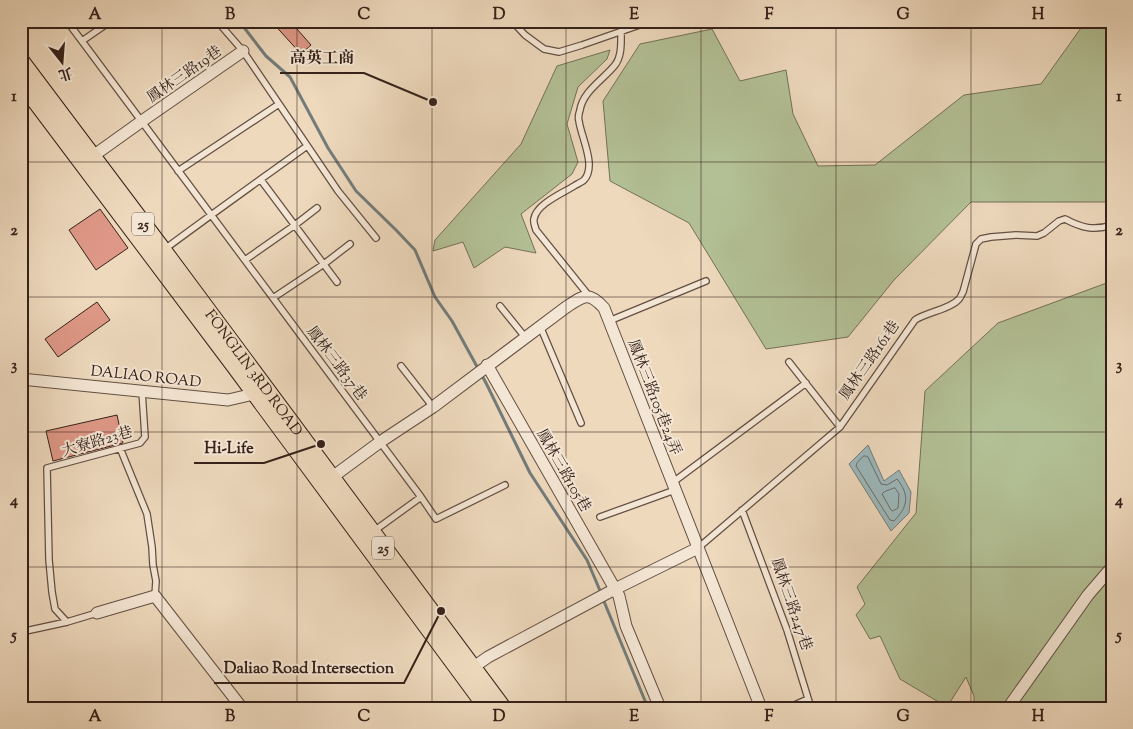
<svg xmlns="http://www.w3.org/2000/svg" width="1133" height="729" font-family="'Sorts Mill Goudy','Noto Serif TC',serif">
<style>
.green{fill:#b3c095;stroke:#747058}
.water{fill:#9db8bb;stroke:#737c7b}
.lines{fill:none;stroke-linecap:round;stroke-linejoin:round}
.shore{stroke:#696c6a;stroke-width:1}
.stream{stroke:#737c7b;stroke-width:3}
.building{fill:#df9887;stroke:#35211a}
.lane-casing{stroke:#634f43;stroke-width:8}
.street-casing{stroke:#634f43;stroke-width:13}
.primary-casing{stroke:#35211a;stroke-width:18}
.lane{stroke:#f4e6d4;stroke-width:5.5}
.street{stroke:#f4e6d4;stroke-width:11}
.primary{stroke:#eed9bd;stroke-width:16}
.grid{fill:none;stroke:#35211a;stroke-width:1;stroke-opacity:0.55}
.labels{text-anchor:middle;stroke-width:4;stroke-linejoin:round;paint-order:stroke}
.shield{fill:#f4e6d4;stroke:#6e5c52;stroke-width:1}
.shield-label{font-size:14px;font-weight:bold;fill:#35211a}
.street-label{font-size:15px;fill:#35211a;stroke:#f4e6d4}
.leader{fill:none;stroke:#35211a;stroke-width:2}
.callout-dot{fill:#35211a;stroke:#f4e6d4;stroke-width:2}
.callout-label{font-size:16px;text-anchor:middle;font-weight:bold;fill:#35211a;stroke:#f4e6d4;stroke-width:4;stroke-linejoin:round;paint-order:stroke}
.neatline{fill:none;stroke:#35211a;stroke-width:2}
.grid-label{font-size:16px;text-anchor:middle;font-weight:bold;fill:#35211a}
</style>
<rect width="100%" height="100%" fill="#eed9bd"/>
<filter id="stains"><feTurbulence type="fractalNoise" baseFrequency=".004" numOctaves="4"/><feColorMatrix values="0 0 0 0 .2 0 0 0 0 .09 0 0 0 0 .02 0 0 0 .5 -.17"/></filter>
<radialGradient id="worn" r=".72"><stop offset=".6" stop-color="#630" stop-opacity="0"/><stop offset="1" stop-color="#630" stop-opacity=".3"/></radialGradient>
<path class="green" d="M1086 21H1112V202H971L894 280 848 337 766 349 689 223 610 181 603 101 640 44 712 29 740 81 786 70 793 114 818 166 875 165 964 95 1041 84Z
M610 50 607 59 578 87 567 124 578 162 572 174 521 214 536 253 505 247 474 268 463 242 433 251 435 240 521 144 557 66Z
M1112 281V708H974V696L966 677 947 707 900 679 880 636 870 639 856 615 865 604 857 587 916 513 925 391 998 323Z"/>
<path class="water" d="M868 445 884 481 899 470 911 492 909 513 891 531 849 464Z"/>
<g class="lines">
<path class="shore" d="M864 456H866L868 457 881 484 887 485 897 479C910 495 908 507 894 521L890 520 856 466 857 463Z
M895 488 899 494 898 508 893 511 891 510 882 494 884 492Z"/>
<path class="stream" d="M239 21 266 56 290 77 328 148 356 191 396 230 415 250 435 297 452 321 486 383 530 473 587 560 601 593
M603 599 648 708"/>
</g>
<path class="building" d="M271 21H290L311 45 301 54Z
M100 209 128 248 96 270 69 230Z
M97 302 110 320 58 357 45 339Z
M117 415 123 443 53 461 46 431Z"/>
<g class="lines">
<defs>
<path id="lane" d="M67 21 421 497 436 519 505 485
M217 21 243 51 338 191 376 238
M512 21 525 35 544 49 559 52 582 45 651 21
M82 41 111 21
M178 171 279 104
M261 180 337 282
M165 249C212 214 260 180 307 146
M245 260 295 225 317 208
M589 296 536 230C535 226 533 222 534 219 536 204 563 193 574 186 577 184 582 182 584 180 597 166 581 137 579 121 578 118 579 113 580 110 583 91 604 79 615 65 622 56 621 42 621 32
M273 298 324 264 350 244
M500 306 525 337
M609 321 706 281
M540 326 581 423
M789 362 840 427
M401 366 433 407
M120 448 147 514 152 547 153 565 156 581 155 596
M672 483 806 383
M742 510 787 630 811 708
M600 517 675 490
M374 531 421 497
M698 548 840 427 915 320C927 312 951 309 959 299 960 299 962 293 963 292L976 244 981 239 991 237 1016 235 1037 236 1044 233 1059 221 1065 219C1082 228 1094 231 1112 225
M67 622 55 609 52 592 49 560 47 468 140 443 145 437 142 391
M21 632 67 622 97 613
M788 708 808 699"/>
<path id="street" d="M86 161 142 121 243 51
M487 365 619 596 626 626 660 708
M21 379 228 400 254 394 259 391
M327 481 380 442 433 407 565 308C583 296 588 290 604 308L761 708
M97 613 155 596 242 708
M468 671 488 657 615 589 698 548
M1008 708 1088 595 1112 567"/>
<g id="primary">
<path id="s1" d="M21 61 163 250 503 708"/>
<path d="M21 82 233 364 487 708"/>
</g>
</defs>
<use href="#lane" class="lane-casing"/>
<use href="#street" class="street-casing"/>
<use href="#primary" class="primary-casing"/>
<use href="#lane" class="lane"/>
<use href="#street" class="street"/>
<use href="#primary" class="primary"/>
</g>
<path class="grid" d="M162 21V708M297 21V708M432 21V708M566 21V708M701 21V708M836 21V708M971 21V708M21 162H1112M21 297H1112M21 432H1112M21 567H1112"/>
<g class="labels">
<g class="shield">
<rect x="132" y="212.5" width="22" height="23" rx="4"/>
<rect x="372" y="536.5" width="22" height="23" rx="4"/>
</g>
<g class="shield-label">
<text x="143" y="229">25</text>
<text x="383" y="553">25</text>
</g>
<g class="street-label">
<text transform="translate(184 74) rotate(-35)" y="5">鳳林三路19巷</text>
<text transform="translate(869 360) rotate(-55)" y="5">鳳林三路161巷</text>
<text transform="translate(337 363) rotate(53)" y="5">鳳林三路37巷</text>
<text dy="5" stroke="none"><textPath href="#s1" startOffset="389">FONGLIN 3RD ROAD</textPath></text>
<text transform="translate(146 376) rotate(6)" y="5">DALIAO ROAD</text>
<text transform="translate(655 397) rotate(69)" y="5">鳳林三路105巷24弄</text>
<text transform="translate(97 441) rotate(-16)" y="5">大寮路23巷</text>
<text transform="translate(564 470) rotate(60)" y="5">鳳林三路105巷</text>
<text transform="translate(792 604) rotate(71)" y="5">鳳林三路247巷</text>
</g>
</g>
<path class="leader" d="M433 102L364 73H280M321 444L264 463H194M441 611L404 683H214"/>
<g class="callout-dot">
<circle cx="433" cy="102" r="5"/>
<circle cx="321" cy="444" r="5"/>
<circle cx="441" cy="611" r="5"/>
</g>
<g class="callout-label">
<text x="322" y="63">高英工商</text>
<text x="229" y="453">Hi-Life</text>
<text x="309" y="673">Daliao Road Intersection</text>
</g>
<rect width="1133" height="729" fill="none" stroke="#eed9bd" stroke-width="55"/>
<g transform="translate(62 62) rotate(163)" stroke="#f4e6d4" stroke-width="4" paint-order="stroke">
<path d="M0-4L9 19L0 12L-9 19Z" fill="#35211a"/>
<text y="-8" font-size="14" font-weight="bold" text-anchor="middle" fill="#35211a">北</text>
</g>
<rect x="28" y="28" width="1078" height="674" class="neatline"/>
<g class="grid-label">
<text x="95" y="19">A</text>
<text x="230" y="19">B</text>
<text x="364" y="19">C</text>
<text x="499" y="19">D</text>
<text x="634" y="19">E</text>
<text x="769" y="19">F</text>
<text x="903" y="19">G</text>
<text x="1038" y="19">H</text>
<text x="14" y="101">1</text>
<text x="1119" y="101">1</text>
<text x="14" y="235">2</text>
<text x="1119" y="235">2</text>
<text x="14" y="370">3</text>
<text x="1119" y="370">3</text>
<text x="14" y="505">4</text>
<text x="1119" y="505">4</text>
<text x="14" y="640">5</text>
<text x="1119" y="640">5</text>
<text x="95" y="721">A</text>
<text x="230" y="721">B</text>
<text x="364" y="721">C</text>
<text x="499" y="721">D</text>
<text x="634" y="721">E</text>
<text x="769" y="721">F</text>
<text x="903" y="721">G</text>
<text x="1038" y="721">H</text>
</g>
<rect width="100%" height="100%" filter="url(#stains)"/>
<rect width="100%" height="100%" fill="url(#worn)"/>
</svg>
